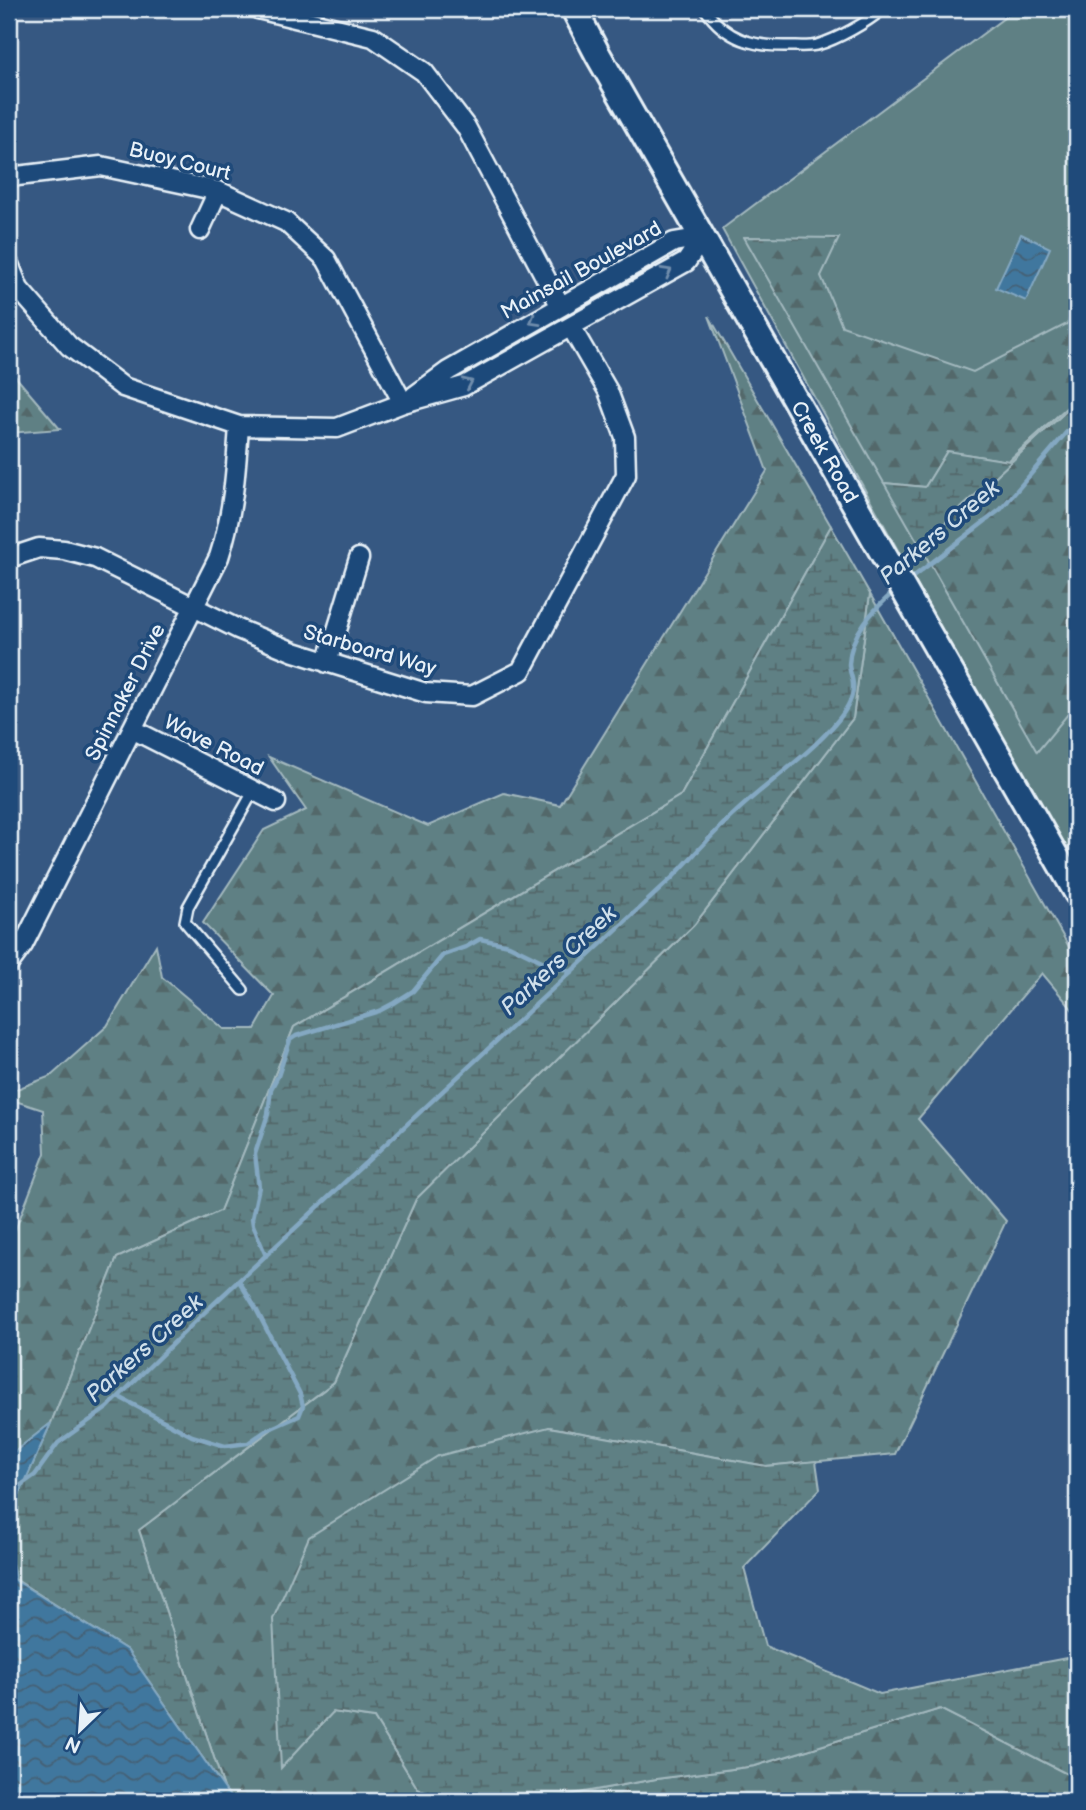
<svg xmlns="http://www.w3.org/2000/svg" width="1086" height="1810" font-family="'Balsamiq Sans',sans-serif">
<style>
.grass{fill:#5e8084;stroke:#a3b8be;stroke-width:2}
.forest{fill:url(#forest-firs);stroke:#a3b8be;stroke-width:2}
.wetland{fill:url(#wetland-marsh);stroke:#a3b8be;stroke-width:2}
.water{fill:url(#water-waves);stroke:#84a8c2;stroke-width:2}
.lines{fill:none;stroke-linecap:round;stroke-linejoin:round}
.stream{stroke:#84a8c2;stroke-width:4.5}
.service-casing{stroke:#e8f1f8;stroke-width:14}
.minor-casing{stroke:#e8f1f8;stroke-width:23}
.secondary-casing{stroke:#e8f1f8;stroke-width:30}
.service{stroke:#1f4a7a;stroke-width:9}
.minor{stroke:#1f4a7a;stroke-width:18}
.secondary{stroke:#1f4a7a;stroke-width:24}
.oneway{stroke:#6f8dac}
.labels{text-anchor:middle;stroke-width:7;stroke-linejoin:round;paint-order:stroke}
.street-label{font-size:21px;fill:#e8f1f8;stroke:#1f4a7a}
.water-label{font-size:23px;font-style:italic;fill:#cfdfea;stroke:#1f4a7a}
</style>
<defs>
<pattern id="forest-firs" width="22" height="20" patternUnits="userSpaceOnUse" patternTransform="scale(1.75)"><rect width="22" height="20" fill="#5e8084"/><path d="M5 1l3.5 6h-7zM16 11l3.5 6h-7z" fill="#53676a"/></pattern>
<pattern id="wetland-marsh" width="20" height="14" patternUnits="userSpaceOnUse" patternTransform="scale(1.75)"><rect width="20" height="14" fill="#5e8084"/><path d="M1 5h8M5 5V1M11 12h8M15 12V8" fill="none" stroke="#53676a"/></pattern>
<pattern id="water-waves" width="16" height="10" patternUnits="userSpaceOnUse" patternTransform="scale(1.75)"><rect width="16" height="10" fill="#41779e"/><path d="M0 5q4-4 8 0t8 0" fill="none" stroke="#446074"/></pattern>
</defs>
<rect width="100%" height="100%" fill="#365882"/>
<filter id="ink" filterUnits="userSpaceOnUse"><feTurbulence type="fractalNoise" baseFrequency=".0143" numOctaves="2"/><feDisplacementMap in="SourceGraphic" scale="14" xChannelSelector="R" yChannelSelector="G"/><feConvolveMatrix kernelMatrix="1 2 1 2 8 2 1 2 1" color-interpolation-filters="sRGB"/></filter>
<g filter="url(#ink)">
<path class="grass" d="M1016 9H1077V877L722 229Z"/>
<path class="forest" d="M744 237 839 238 821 276 842 326 973 372 1067 324 1077 306V398L1008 461 947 451 925 487 884 483Z
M709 316 831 526 681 795 294 1027 220 1211 117 1258 51 1423 9 1456V1246L45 1153 43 1110 9 1099V1092L51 1076 107 1026 156 945 162 977 224 1029H255L274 996 203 923 264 830 306 810 269 757 428 826 504 793 560 805 767 471Z
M9 369 60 429 9 433Z
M1077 401V703L1037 752 920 546Z
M870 594 1077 961V1015L1042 973 918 1119 1006 1221 895 1454 766 1466 549 1427 281 1767 333 1712 374 1718 418 1789 447 1801H233L224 1788 139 1530 334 1382 416 1199 694 925 853 718Z
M940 1709 1077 1779V1801H534L656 1779 755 1766Z"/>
<path class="wetland" d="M1077 398V401L920 546 884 483 925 487 947 451 1009 461Z
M831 526 870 594 853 718 694 925 416 1199 334 1382 139 1530 224 1788 127 1650 15 1579 9 1547V1518L51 1423 117 1258 220 1211 294 1027 681 795Z
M549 1427 766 1466 816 1461 820 1489 744 1568 765 1646 880 1694 1077 1656V1779L940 1709 755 1766 656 1779 534 1801H447L418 1789 374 1718 333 1712 281 1768 273 1619 309 1537 438 1456Z"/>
<path class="water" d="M1021 234 1050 248 1026 301 996 288Z
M51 1423 9 1518V1456Z
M9 1547 15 1580 127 1650 233 1801H9Z"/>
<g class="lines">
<path class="stream" d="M909 580 1001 509 1077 420
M266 1256 253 1225 252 1218 259 1187 255 1154 268 1114 271 1089 278 1076 290 1040 296 1036 379 1011 394 1003 413 991 443 955 466 947 480 939 509 945 546 963 572 972
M119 1397 192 1436 225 1446 248 1443 267 1430 299 1416 303 1406 300 1394 255 1307 239 1281
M21 1485 35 1475 58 1443 107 1408 206 1311 673 877C694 855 714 832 736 812 769 781 811 754 839 719 846 710 854 697 853 685 853 678 849 671 849 664 850 633 874 609 896 590"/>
<defs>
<path id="service" d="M705 9C726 40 754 47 790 46 798 46 809 47 817 45 838 39 866 23 883 9
M243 990 185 922 188 907 254 790"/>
<path id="minor" d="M258 9 373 37 424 72 466 127 560 305
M9 177 101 166 218 191 286 222 326 259 403 403
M200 230 218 191
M9 264 19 289 69 346 123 387 239 426 337 428 403 403 464 386 686 262 703 237
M414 396 448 371 674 242 703 237
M9 558 39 548 64 550 95 558 238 629 294 652 426 693 472 696 521 671 626 475 625 437 608 391 571 327
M327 663 359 558
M132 729 276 802
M9 964 23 945 219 557C233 515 236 470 239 426"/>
<g id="secondary">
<path id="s1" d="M574 9 598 55 1077 893"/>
</g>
</defs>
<use href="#service" class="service-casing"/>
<use href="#minor" class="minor-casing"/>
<use href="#secondary" class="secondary-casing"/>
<use href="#service" class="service"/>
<use href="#minor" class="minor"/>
<use href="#secondary" class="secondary"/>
</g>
<defs><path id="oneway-chevron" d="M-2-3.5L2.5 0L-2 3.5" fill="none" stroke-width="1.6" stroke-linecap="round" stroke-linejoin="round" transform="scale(1.75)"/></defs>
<g class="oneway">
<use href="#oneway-chevron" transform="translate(667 272) rotate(-29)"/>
<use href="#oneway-chevron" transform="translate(534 321) rotate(150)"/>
<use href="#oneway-chevron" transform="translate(468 383) rotate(-25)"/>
</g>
</g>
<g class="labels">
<g class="street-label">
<text transform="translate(180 161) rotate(14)" y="7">Buoy Court</text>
<text transform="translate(581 270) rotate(-29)" y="7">Mainsail Boulevard</text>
<text dy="7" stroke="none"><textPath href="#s1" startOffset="509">Creek Road</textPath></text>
<text transform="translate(370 650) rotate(16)" y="7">Starboard Way</text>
<text transform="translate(125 692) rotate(-63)" y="7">Spinnaker Drive</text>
<text transform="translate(214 745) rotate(27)" y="7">Wave Road</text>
</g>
<g class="water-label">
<text transform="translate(939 532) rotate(-40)" y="8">Parkers Creek</text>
<text transform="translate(558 960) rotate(-43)" y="8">Parkers Creek</text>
<text transform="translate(144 1348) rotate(-42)" y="8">Parkers Creek</text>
</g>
</g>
<rect width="1086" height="1810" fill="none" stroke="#1f4a7a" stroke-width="35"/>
<rect x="18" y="18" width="1051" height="1775" fill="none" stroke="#e8f1f8" stroke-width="2.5" filter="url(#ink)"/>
<g transform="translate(80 1730) rotate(205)" stroke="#1f4a7a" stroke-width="5" paint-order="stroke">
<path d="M0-5L12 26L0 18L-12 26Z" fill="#e8f1f8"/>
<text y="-10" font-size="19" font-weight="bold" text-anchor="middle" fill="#e8f1f8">N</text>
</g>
</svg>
